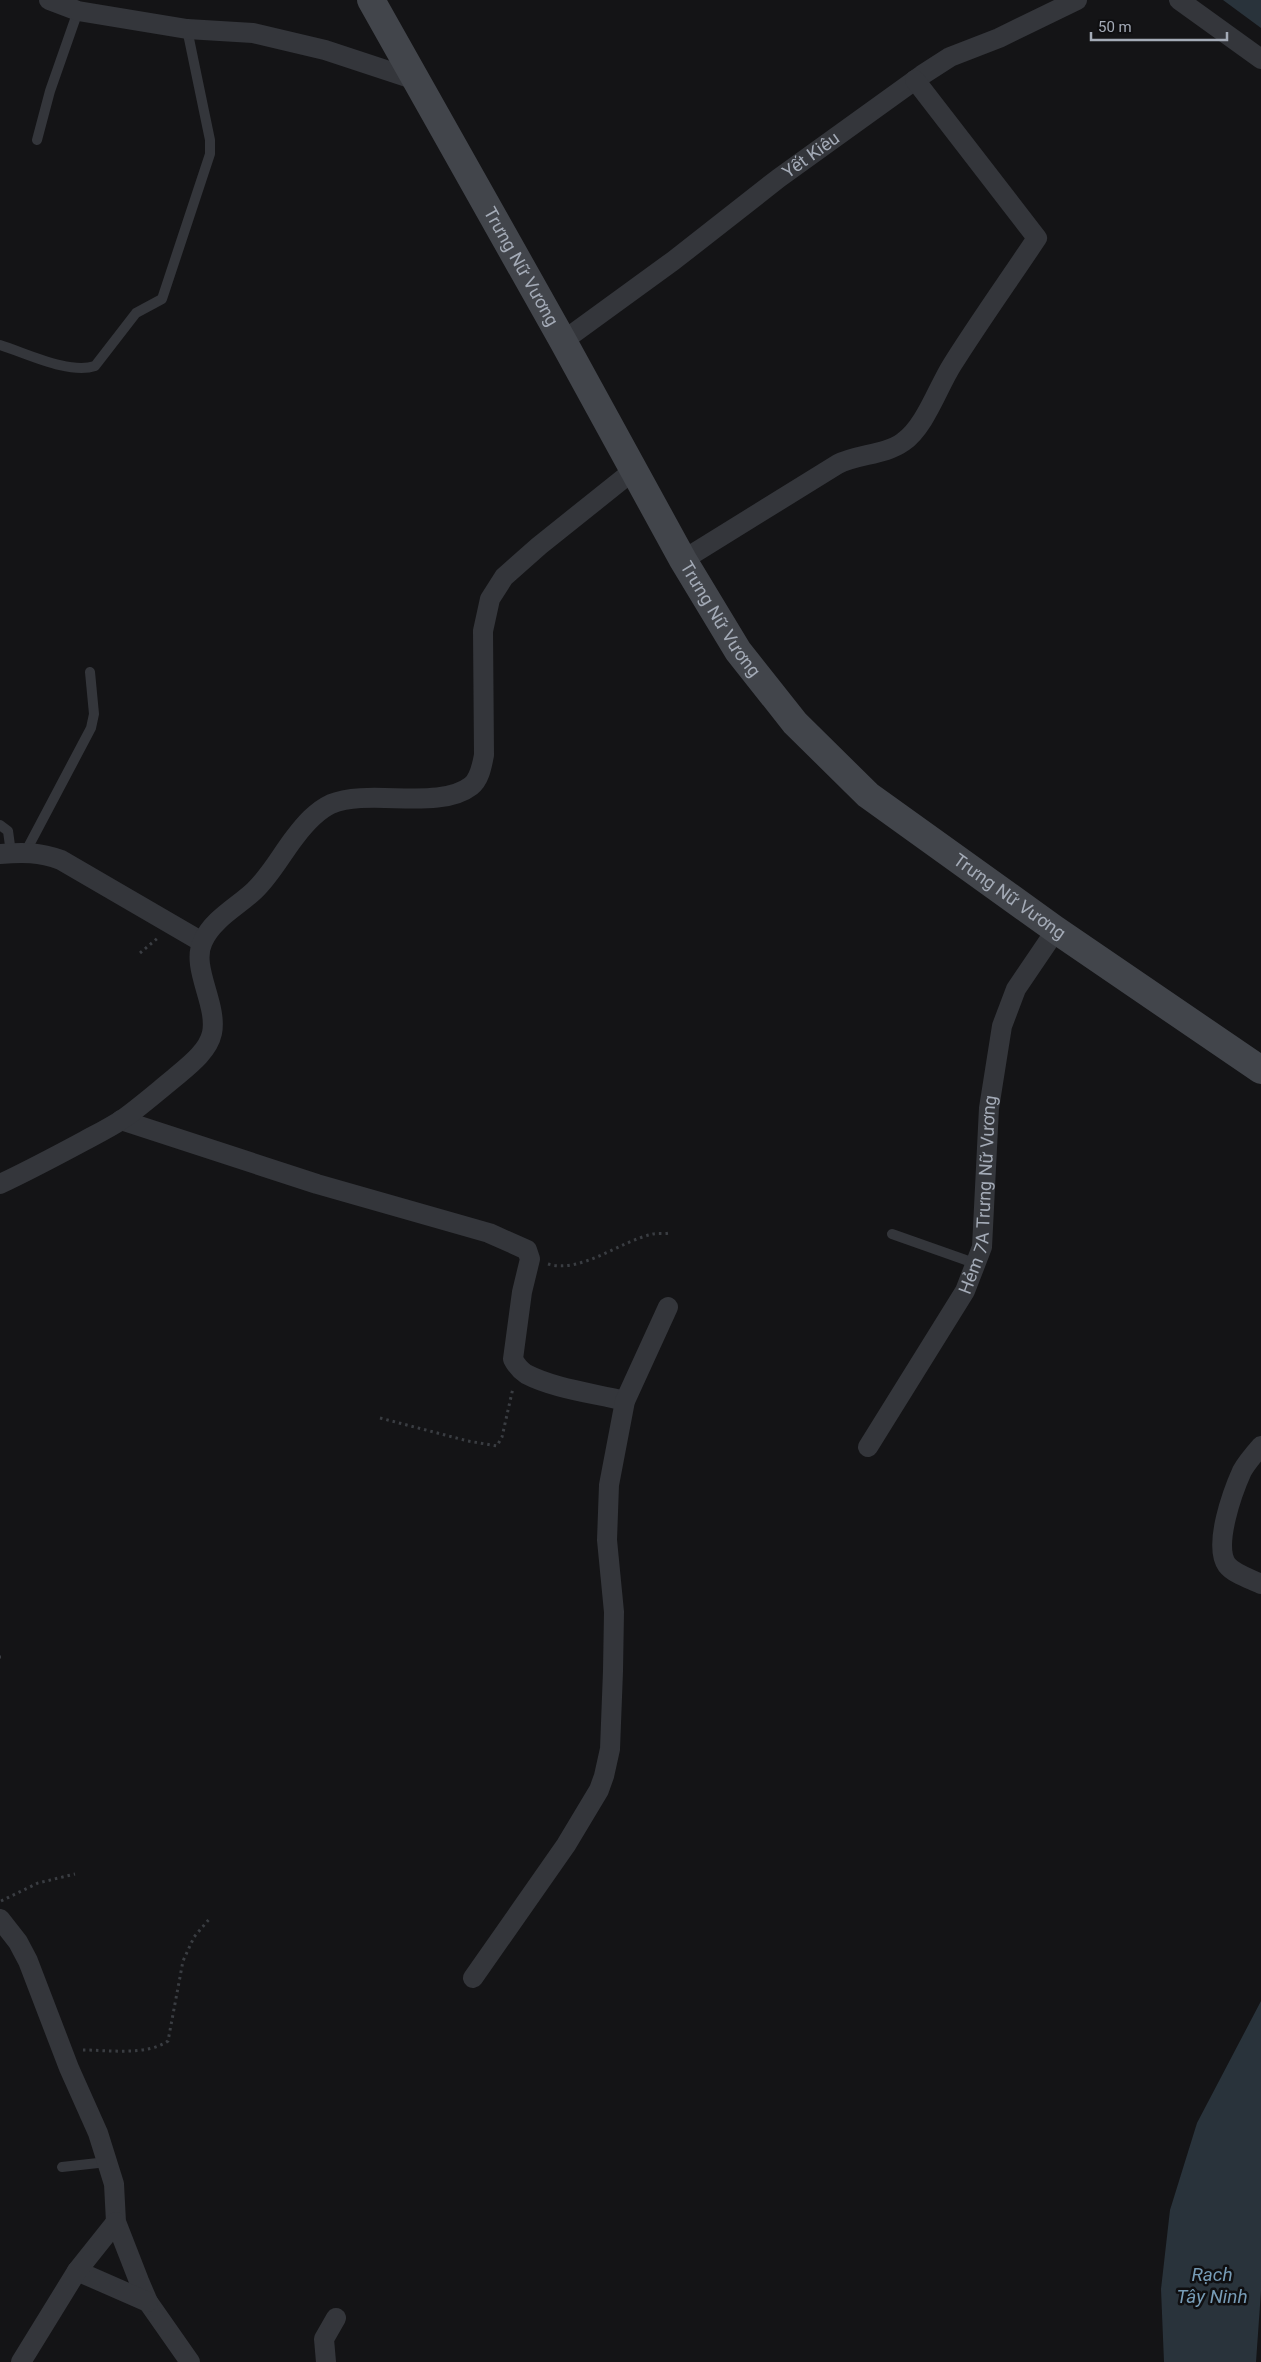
<svg xmlns="http://www.w3.org/2000/svg" width="1261" height="2362" font-family="Roboto,sans-serif">
<style>
.water{fill:#29333b}
.lines{fill:none;stroke-linecap:round;stroke-linejoin:round}
.path{stroke:#3a3d42;stroke-width:3;stroke-dasharray:2.5 4;stroke-linecap:butt}
.lane{stroke:#34363b;stroke-width:10}
.street{stroke:#34363b;stroke-width:20}
.secondary{stroke:#42454b;stroke-width:28}
.labels{text-anchor:middle;stroke-width:5;stroke-linejoin:round;paint-order:stroke}
.street-label{font-size:18px;fill:#a4abb7;stroke:#0f0f11}
.water-label{font-size:19px;font-style:italic;fill:#779cb6;stroke:#0f0f11}
</style>
<rect width="100%" height="100%" fill="#141416"/>
<path class="water" d="M1223 0H1261V28Z
M1261 2001V2291L1256 2362H1164L1161 2289 1170 2210 1197 2123Z"/>
<g class="lines">
<path class="path" d="M140 953 159 937
M548 1264C581 1274 620 1241 653 1234 658 1233 664 1234 669 1233
M380 1418 468 1441 497 1446 502 1437 513 1388
M0 1657H1
M1 1901 38 1883 75 1874
M83 2050C109 2050 146 2056 168 2041L183 1961 194 1937 211 1917"/>
<path class="lane" d="M37 140 50 91 78 11
M0 345C26 353 70 375 95 366L136 313 162 299 210 154V140L187 29
M0 825 8 831 11 853
M26 851 91 728 94 714 90 672
M892 1234 977 1264
M62 2167 107 2162"/>
<g class="street">
<path d="M49 0 78 11 187 29 253 33 325 50 416 80"/>
<path d="M1179 0 1261 59"/>
<path id="s1" d="M563 341 673 261 779 178 922 75 950 57 999 38 1077 0"/>
<path d="M683 560 838 464C858 454 885 455 903 442 925 427 938 387 952 365 979 322 1009 280 1037 238L915 80"/>
<path d="M0 854C23 852 39 852 61 860L202 942"/>
<path d="M121 1120 317 1184 489 1233 527 1250 530 1259 522 1292 513 1359C516 1365 520 1370 526 1374 555 1389 593 1393 625 1401"/>
<path d="M0 1184C28 1171 56 1156 84 1141 97 1134 111 1127 123 1119 141 1106 157 1092 173 1079 187 1067 208 1052 212 1033 218 1004 190 967 203 941 213 919 237 907 254 891 271 875 281 855 295 837 305 824 316 811 331 804 369 788 439 811 471 786 480 779 482 765 484 755L483 631 490 599 504 577 539 546 634 470"/>
<path d="M1261 1446C1254 1454 1247 1462 1242 1471 1233 1491 1213 1545 1227 1565 1234 1574 1251 1579 1261 1584"/>
<path id="s2" d="M868 1447 965 1291 982 1247 989 1108 1002 1026 1016 989 1056 930"/>
<path d="M0 1919 18 1942 28 1961 69 2068 98 2133 114 2184 116 2222 139 2281 148 2302 190 2362"/>
<path d="M473 1978 566 1845 599 1790 604 1776 610 1749 613 1671 614 1612 607 1540 609 1485 625 1401 668 1307"/>
<path d="M77 2271 148 2302"/>
<path d="M21 2362 77 2271 116 2222"/>
<path d="M326 2362 324 2339 336 2318"/>
</g>
<path class="secondary" id="s3" d="M371 0 563 341 683 560 738 651 795 723 868 795 1056 930 1261 1070"/>
</g>
<g class="labels">
<g class="street-label">
<text dy="6" stroke="none"><textPath href="#s1" startOffset="310">Yết Kiêu</textPath></text>
<text dy="6" stroke="none"><textPath href="#s3" startOffset="306">Trưng Nữ Vương</textPath></text>
<text dy="6" stroke="none"><textPath href="#s3" startOffset="711">Trưng Nữ Vương</textPath></text>
<text dy="6" stroke="none"><textPath href="#s3" startOffset="1116">Trưng Nữ Vương</textPath></text>
<text dy="6" stroke="none"><textPath href="#s2" startOffset="282">Hẻm 7A Trưng Nữ Vương</textPath></text>
</g>
<g class="water-label">
<text x="1212" y="2281">Rạch<tspan x="1212" dy="22">Tây Ninh</tspan></text>
</g>
</g>
<path d="M1091 32v8h136v-8" fill="none" stroke="#a4abb7" stroke-width="2.5"/>
<text x="1098" y="32" font-size="15" fill="#a4abb7" stroke="#0f0f11" stroke-width="4" paint-order="stroke">50 m</text>
</svg>
